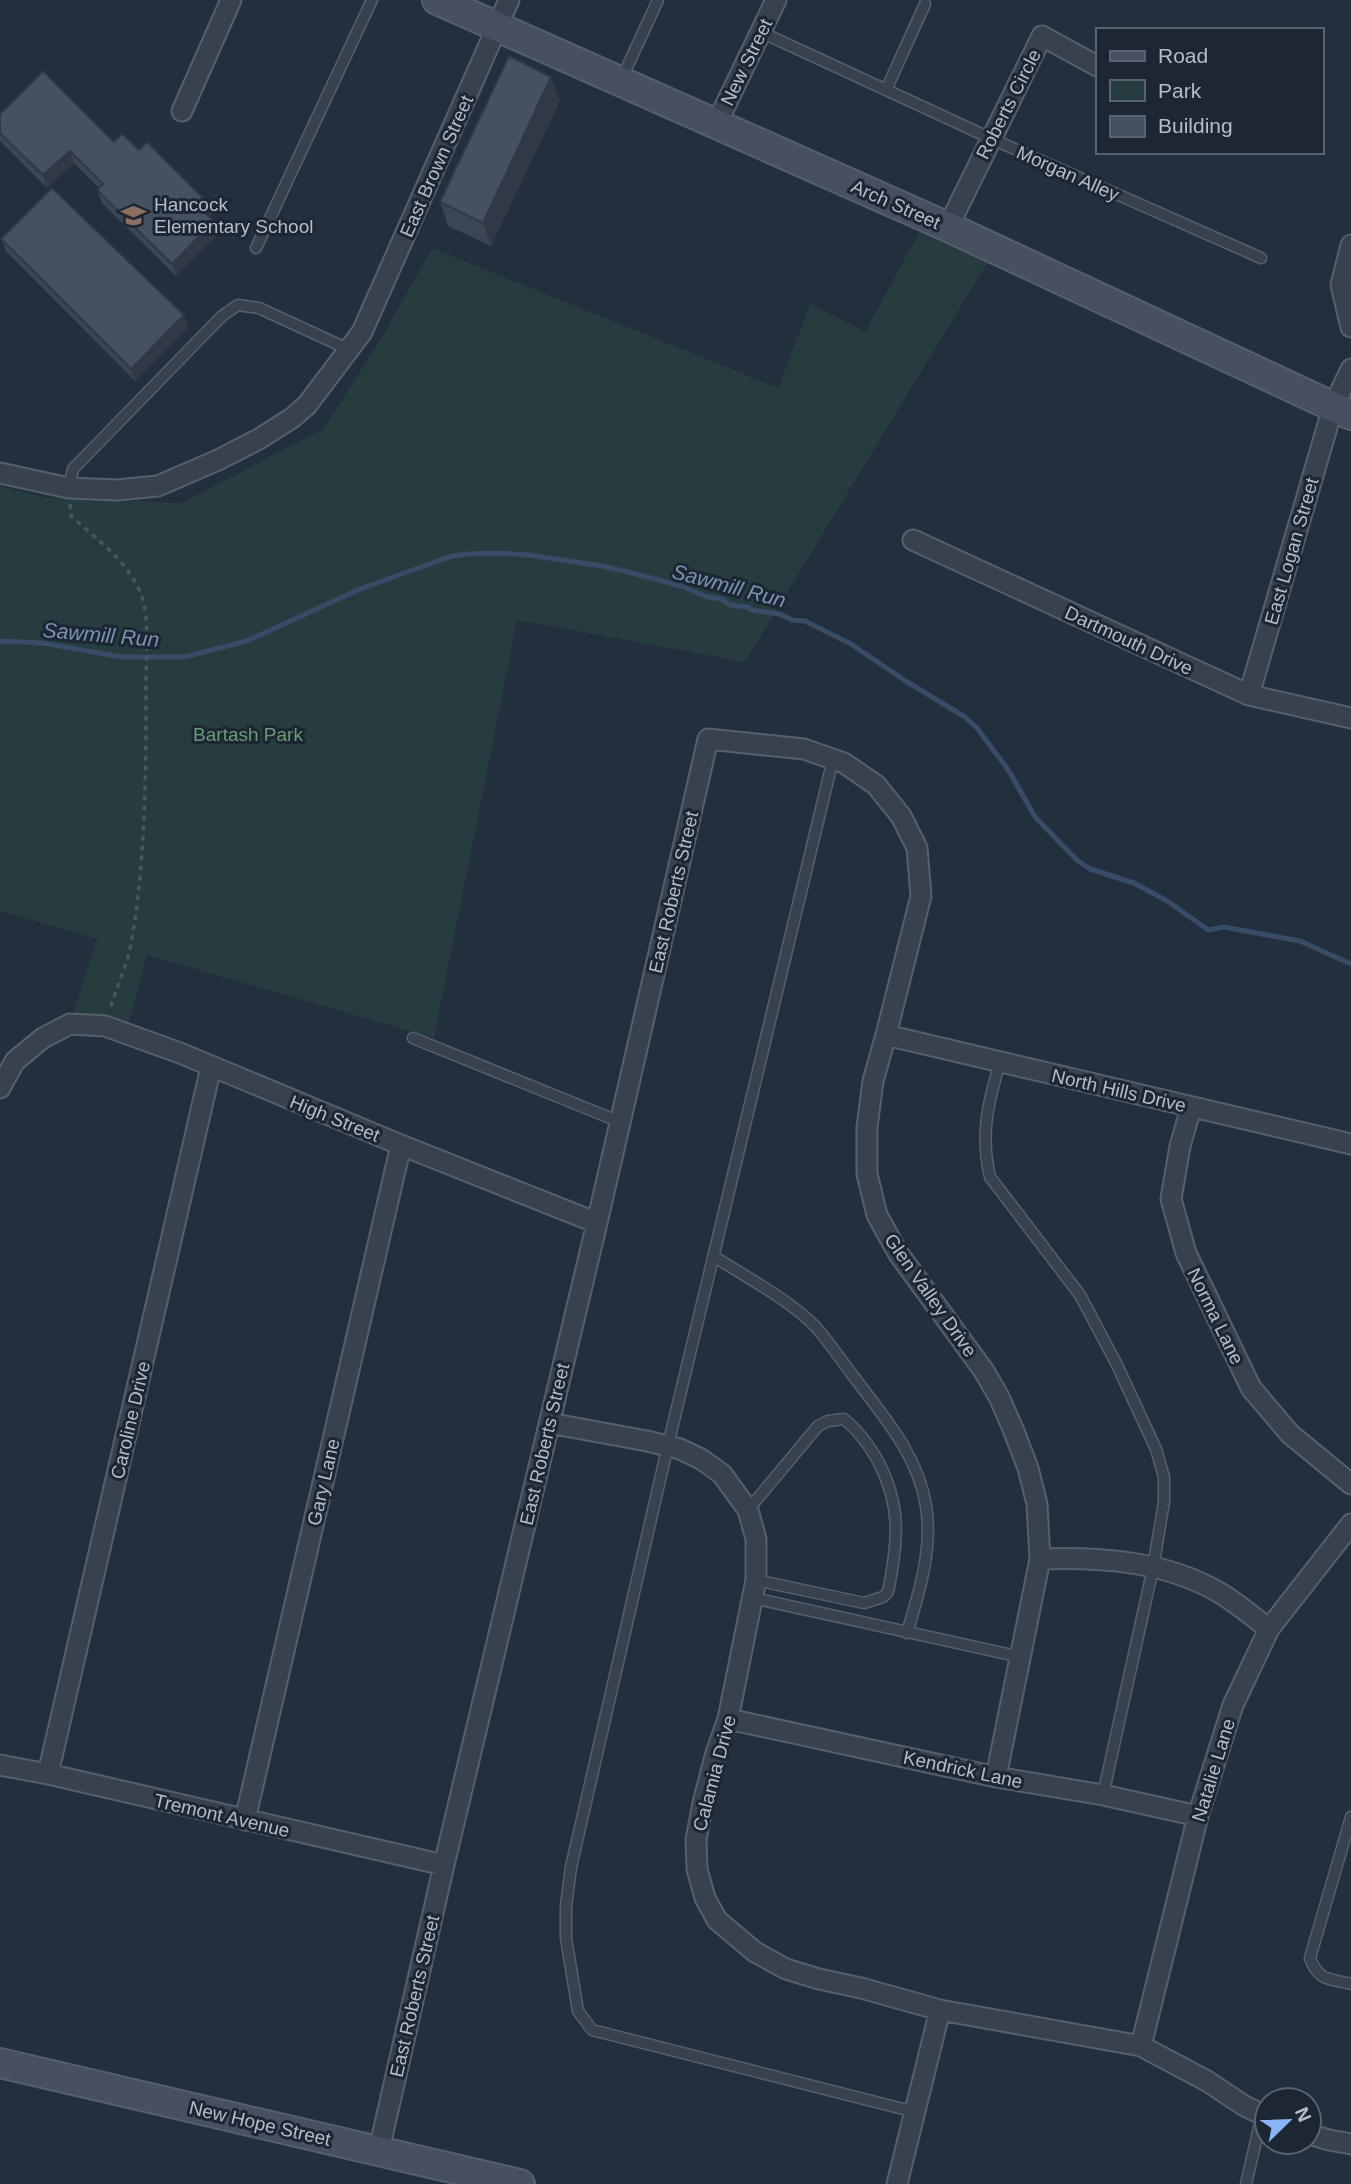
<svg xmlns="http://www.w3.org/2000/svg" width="1351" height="2184" font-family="Helvetica,sans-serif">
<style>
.green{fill:#263c3f}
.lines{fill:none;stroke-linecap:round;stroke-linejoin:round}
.stream{stroke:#394c67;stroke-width:5}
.lane-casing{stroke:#565f6c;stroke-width:13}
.street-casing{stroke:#565f6c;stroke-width:23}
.secondary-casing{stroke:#565f6c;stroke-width:32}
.path{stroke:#44595c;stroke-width:3.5;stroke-dasharray:5 5;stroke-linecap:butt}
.lane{stroke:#38414e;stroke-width:10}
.street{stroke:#38414e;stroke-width:19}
.secondary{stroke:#465061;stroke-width:28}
.wall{fill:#3b4654}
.shaded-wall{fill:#303945}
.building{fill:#455162;stroke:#303945;stroke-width:2}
.labels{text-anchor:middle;stroke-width:6;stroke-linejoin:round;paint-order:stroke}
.street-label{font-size:19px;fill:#b4bcc9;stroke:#1d2633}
.poi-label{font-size:19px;fill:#b4bcc9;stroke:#1d2633;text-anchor:start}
.park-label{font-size:19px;fill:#6b9a76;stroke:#1d2633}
.water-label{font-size:21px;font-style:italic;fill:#7c92b1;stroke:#1d2633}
</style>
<rect width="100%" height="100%" fill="#242f3e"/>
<path class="green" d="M927 218 995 250 745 662 517 620 434 1038 147 955 126 1033 70 1024 97 939 0 911V486L48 498 181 503 323 429 381 339 432 248 778 388 810 304 865 332Z"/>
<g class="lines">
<path class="stream" d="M0 641 43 643 121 657H184L247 641 360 589 452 556 469 554 497 553 529 555 602 566 632 573 681 586 707 597 722 599 730 605 747 607 752 610 780 614 792 620 805 621 851 644 904 680 965 717 977 728 1009 771 1035 817 1077 860 1090 869 1134 883 1169 902 1208 930 1224 927 1300 941 1351 964"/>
<defs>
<path id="lane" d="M761 32 990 138 1261 258
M622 78 658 0
M886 90 925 4
M256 248 372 0
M69 488 73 469 222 316 238 305 259 308 350 350
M833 759 668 1445 571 1867 566 1906V1938L578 2011 592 2030 915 2112
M413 1038 620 1122
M1000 1062C988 1103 980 1134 990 1177L1080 1295 1116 1363 1156 1449 1164 1477V1502L1153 1568 1103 1795
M713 1256C745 1276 789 1300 815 1326 829 1342 841 1360 854 1377 884 1417 918 1455 926 1506 933 1549 919 1593 907 1633
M748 1510 818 1426 828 1421 844 1419C858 1430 869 1445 878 1461 902 1507 898 1542 888 1592L883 1597 864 1603 756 1580
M753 1598 1021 1657
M1351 1817 1310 1958C1318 1981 1330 1979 1351 1984
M1246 2184 1262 2115"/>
<path id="street" d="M182 111 231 0
M716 125 776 0
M948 227 1042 36 1097 66
M1351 245 1341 285 1351 327
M0 473 69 488 117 490 158 486 218 460 259 439 292 418 307 405 362 332 509 0
M913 540 1249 695 1351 718
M1249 695 1333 407 1351 369
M886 1035 1351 1144
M0 1088 15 1061 43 1038 70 1024 105 1026 180 1053 401 1145 597 1223
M1191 1108 1180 1146 1171 1199 1186 1253 1251 1388 1290 1434 1351 1484
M549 1423 647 1441 680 1449 701 1459 722 1474 748 1510 756 1539V1580L728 1719 716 1753 703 1803 696 1840 697 1869 705 1898 717 1920 755 1952 786 1969 819 1979 861 1988 940 2010 1141 2046 1207 2081 1243 2105 1267 2117
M1040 1559C1101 1557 1166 1561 1220 1593 1237 1603 1253 1617 1269 1629
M728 1719 996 1777 1103 1795 1198 1816
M0 1765 48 1774 444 1865
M48 1774 211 1067
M245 1820 401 1145
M1141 2046 1198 1816 1233 1705 1269 1629 1351 1524
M1309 2134 1329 2140 1351 2144
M379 2150 444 1865 597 1223 708 739 804 749 844 763 876 785 901 816 917 848 921 896 886 1035 873 1081 867 1127V1174L877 1215 898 1253 984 1371 999 1397 1013 1429 1028 1468 1037 1504 1040 1559 996 1777
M897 2184 940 2010"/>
<path id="secondary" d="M437 0 948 227 1351 415
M0 2063 520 2184"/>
</defs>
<use href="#lane" class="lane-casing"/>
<use href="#street" class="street-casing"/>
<use href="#secondary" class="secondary-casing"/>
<path class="path" d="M70 504 71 516C96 539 128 561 141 594 150 618 146 658 146 684 146 770 146 859 131 944 127 966 116 988 110 1010"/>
<use href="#lane" class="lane"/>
<use href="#street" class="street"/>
<use href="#secondary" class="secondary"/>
</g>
<path class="wall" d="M560 101 491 246 448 226 440 202Z
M0 114 114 142 139 150 207 202 212 214 209 217 214 221 218 234 176 276 102 203 97 190 99 188 74 163 47 188 0 141Z
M1 239 184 315 188 328 135 381 6 251Z"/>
<path class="shaded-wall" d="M551 77 560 101 491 246 483 223Z
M70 151 74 163 47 188 43 175Z
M207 202 212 214 205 221 201 209Z
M214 221 218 234 176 276 172 264Z
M184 315 188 328 135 381 131 369Z"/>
<path class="building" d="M509 56 551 77 483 223 440 202Z
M43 71 114 142 122 134 139 150 147 142 207 202 201 209 214 221 172 264 97 190 103 184 70 151 43 175 0 133V114Z
M52 188 184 315 131 369 1 239Z"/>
<defs>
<symbol id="school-bare" viewBox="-9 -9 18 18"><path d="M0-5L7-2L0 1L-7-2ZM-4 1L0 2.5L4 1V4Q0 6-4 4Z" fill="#8d6e63" stroke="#1d2633" stroke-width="2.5" paint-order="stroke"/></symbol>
</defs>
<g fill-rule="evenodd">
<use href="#school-bare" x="116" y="198" width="35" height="35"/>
</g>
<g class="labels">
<g class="street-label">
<text transform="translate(746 62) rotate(-64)" y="7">New Street</text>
<text transform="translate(1008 104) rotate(-63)" y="7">Roberts Circle</text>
<text transform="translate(436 166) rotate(-66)" y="7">East Brown Street</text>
<text transform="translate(1068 173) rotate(24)" y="7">Morgan Alley</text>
<text transform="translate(896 204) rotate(24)" y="7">Arch Street</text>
<text transform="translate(1291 551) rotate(-74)" y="7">East Logan Street</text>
<text transform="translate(1129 640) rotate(25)" y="7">Dartmouth Drive</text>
<text transform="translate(673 892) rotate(-77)" y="7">East Roberts Street</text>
<text transform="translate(1119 1090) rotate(13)" y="7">North Hills Drive</text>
<text transform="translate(335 1118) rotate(22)" y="7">High Street</text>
<text transform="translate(931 1295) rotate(55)" y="7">Glen Valley Drive</text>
<text transform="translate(1216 1316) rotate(64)" y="7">Norma Lane</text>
<text transform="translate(130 1420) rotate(-77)" y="7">Caroline Drive</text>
<text transform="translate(544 1444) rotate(-77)" y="7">East Roberts Street</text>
<text transform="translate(323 1482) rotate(-77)" y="7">Gary Lane</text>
<text transform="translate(963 1769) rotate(12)" y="7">Kendrick Lane</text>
<text transform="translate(1213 1770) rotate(-73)" y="7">Natalie Lane</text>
<text transform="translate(714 1773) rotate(-75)" y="7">Calamia Drive</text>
<text transform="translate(222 1815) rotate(13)" y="7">Tremont Avenue</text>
<text transform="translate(414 1996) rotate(-77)" y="7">East Roberts Street</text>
<text transform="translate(260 2123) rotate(13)" y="7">New Hope Street</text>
</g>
<g class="poi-label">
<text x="154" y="211">Hancock<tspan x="154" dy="22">Elementary School</tspan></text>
</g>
<g class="park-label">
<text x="248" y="741">Bartash Park</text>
</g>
<g class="water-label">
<text transform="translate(729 586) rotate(15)" y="7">Sawmill Run</text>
<text transform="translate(101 635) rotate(5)" y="7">Sawmill Run</text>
</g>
</g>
<rect x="1096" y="28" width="228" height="126" fill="#1d2633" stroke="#59626f" stroke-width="2"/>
<rect x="1110" y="51" width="35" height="10" fill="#465061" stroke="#59626f" stroke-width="2"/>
<text x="1158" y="63" font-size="21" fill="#b4bcc9">Road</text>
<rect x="1110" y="80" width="35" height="21" fill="#263c3f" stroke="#59626f" stroke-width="2"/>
<text x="1158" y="98" font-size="21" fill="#b4bcc9">Park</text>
<rect x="1110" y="116" width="35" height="21" fill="#455162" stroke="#59626f" stroke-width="2"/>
<text x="1158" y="133" font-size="21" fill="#b4bcc9">Building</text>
<g transform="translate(1288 2121) rotate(67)"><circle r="33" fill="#1d2633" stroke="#59626f" stroke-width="2"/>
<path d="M0-5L12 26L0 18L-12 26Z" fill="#8ab4f8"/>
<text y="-10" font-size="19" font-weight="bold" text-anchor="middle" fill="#b4bcc9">N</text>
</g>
</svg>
